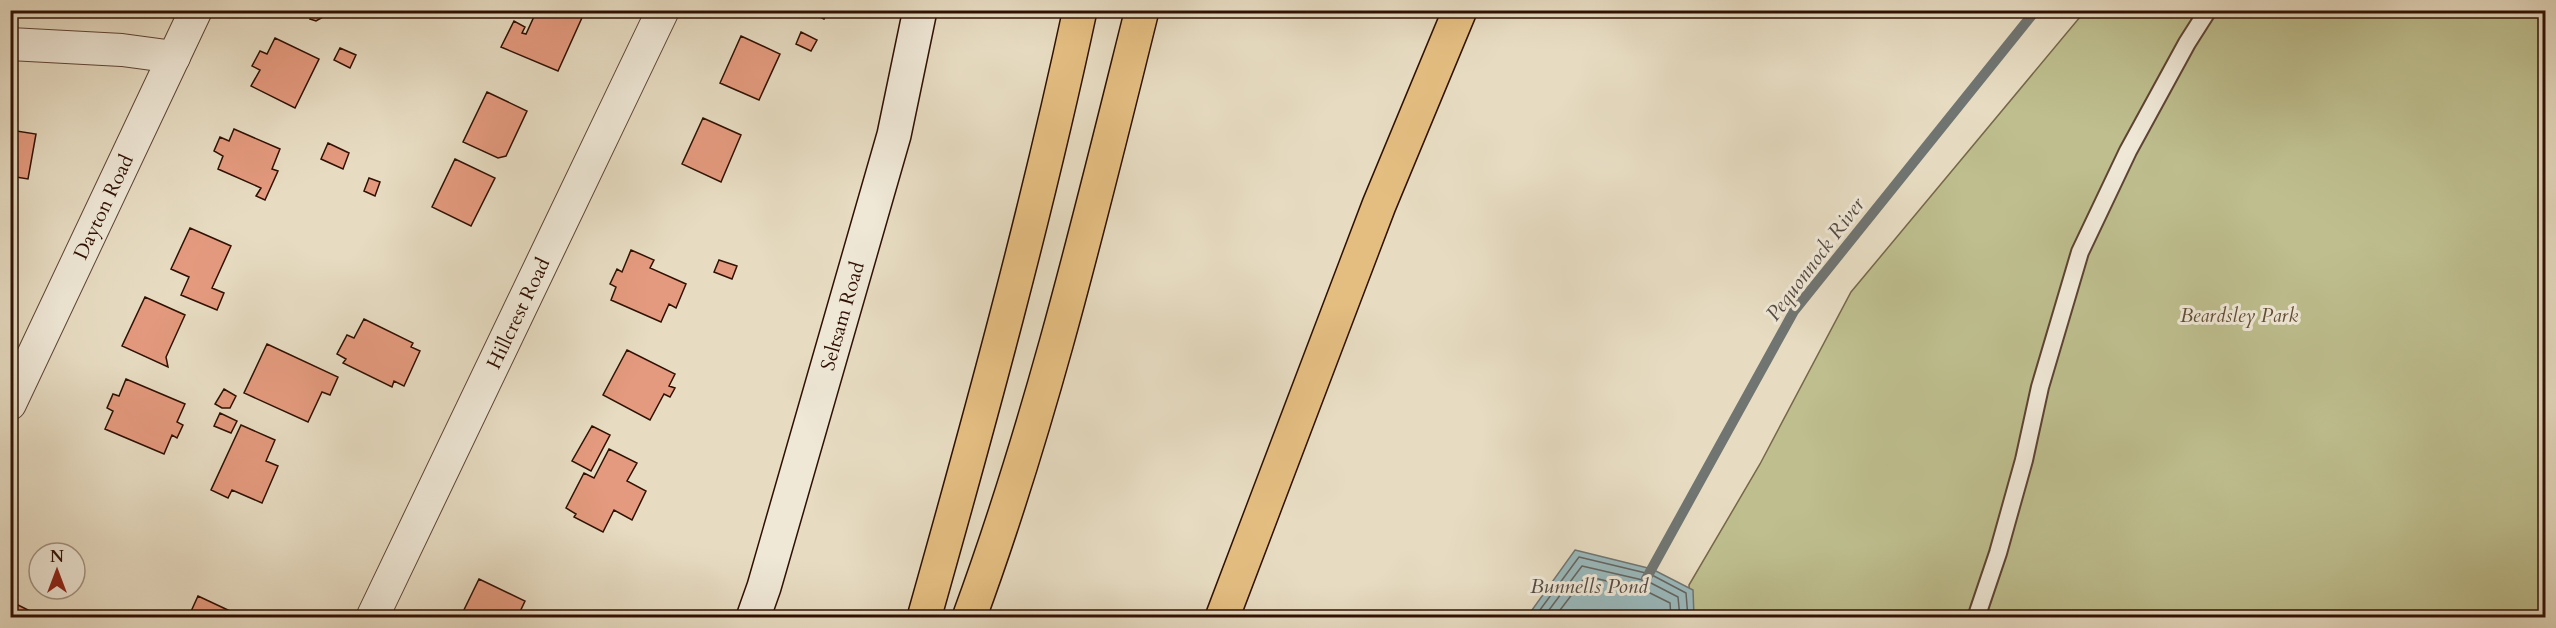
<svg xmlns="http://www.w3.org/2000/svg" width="2556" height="628" font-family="Cardo,serif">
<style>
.green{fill:#bebe8e;stroke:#776748;stroke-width:1.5}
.water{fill:#9ab9bc;stroke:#707572;stroke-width:1.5}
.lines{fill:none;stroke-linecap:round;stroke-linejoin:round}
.shore{stroke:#656460;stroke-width:1.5}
.stream{stroke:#707572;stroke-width:10}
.building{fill:#e49a7e;stroke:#301003;stroke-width:1.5}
.lane-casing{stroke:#5e4333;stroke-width:20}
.street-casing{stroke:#5e4333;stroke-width:34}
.secondary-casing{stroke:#301003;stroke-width:36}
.highway-casing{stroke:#301003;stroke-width:36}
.lane{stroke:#efe8d7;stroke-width:16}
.street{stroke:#efe8d7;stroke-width:32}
.secondary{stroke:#efe8d7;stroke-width:33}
.highway{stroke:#e4be81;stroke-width:33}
.labels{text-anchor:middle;stroke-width:6;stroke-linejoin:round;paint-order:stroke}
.street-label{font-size:20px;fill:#301003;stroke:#efe8d7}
.park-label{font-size:20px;font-style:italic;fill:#624d34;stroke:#efe8d7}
.water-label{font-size:21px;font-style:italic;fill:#554b44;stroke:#efe8d7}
</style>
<rect width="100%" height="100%" fill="#e7dcc2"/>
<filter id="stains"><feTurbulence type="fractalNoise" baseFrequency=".00333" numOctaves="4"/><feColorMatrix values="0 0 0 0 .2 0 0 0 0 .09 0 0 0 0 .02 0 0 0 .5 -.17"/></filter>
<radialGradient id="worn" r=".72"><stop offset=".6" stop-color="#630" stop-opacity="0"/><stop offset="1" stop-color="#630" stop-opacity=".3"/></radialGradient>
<path class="green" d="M2085 11H2545V617L1690 618 1689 585 1760 464 1851 292Z"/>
<path class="water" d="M1575 550 1652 569 1693 590 1694 617H1527Z"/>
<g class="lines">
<path class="shore" d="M1534 618 1579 557 1650 574 1686 593 1688 618
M1543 618 1582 566 1647 581 1678 597 1680 618
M1554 618 1586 576 1644 590 1670 603 1671 618"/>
<path class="stream" d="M1646 579 1794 311 2036 10"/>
</g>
<path class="building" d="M309 10H328L325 16 316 21 310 19 313 13Z
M537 10 585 11 558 71 501 47 514 21 525 27 522 33 526 34Z
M805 10H829L824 19Z
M801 32 817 40 811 51 796 44Z
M741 36 780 54 759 100 720 83Z
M275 38 319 59 295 108 251 86 260 70 252 66 260 51 267 54Z
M340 48 356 55 350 68 334 60Z
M487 92 527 111 506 156 498 158 463 142Z
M703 118 741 135 721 182 682 164Z
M234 129 280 149 272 169 278 171 265 200 256 196 261 188 218 169 223 156 214 151 220 137 229 141Z
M10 130 36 134 28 179 10 176Z
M328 143 349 153 343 169 321 159Z
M455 159 495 178 471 226 432 207Z
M369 178 380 182 375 196 364 191Z
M190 228 231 246 212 288 224 293 217 310 181 295 189 277 171 269Z
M631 250 654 260 650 268 686 284 676 308 669 304 661 322 611 300 616 287 610 284 617 269 622 272Z
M719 260 737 266 732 279 714 272Z
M145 297 185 315 166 357 168 367 122 346Z
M364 319 413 343 411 347 420 351 404 386 394 381 392 387 343 363 346 359 337 354 347 335 354 338Z
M267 344 338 377 330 395 322 392 308 422 244 393Z
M627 350 675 374 669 386 675 388 670 397 664 394 650 420 603 395Z
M126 379 185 404 177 422 183 425 177 438 172 435 164 454 105 429 113 411 107 408 113 394 119 396Z
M224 389 236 396 230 408H222L215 404Z
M220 413 237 421 231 433 214 426Z
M241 425 275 440 266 461 278 466 262 503 232 490 228 498 211 490Z
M592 426 610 435 591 471 572 461Z
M609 449 637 463 627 481 646 491 632 520 614 510 603 532 574 517 576 514 566 508 584 473 594 478Z
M479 579 525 601 517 618H460Z
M198 596 245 618H188Z
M10 601 44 618H10Z"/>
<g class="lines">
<defs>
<path id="lane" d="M1976 618 1998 553 2024 460 2040 387 2080 252 2128 151 2187 43 2208 10"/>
<g id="street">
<path d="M10 44 122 50 174 57"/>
<path id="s1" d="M10 404 196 10"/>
<path id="s2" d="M372 618 663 10"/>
</g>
<g id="secondary">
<path id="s3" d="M753 618 764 587 894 135 920 10"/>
</g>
<path id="highway" d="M924 618C981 416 1036 215 1080 10
M969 618C1042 420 1091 214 1142 10
M1222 618 1379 205 1460 10"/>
</defs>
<use href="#lane" class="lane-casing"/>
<use href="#street" class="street-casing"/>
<use href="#secondary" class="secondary-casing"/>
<use href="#highway" class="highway-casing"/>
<use href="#lane" class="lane"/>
<use href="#street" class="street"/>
<use href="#secondary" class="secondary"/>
<use href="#highway" class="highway"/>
</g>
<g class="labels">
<g class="street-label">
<text dy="7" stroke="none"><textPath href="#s1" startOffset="218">Dayton Road</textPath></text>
<text dy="7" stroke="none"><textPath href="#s2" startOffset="338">Hillcrest Road</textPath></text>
<text dy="7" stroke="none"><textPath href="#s3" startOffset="315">Seltsam Road</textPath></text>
</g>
<g class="park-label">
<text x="2239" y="322">Beardsley Park</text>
</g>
<g class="water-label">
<text transform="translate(1815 259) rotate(-53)" y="7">Pequonnock River</text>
<text x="1589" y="593">Bunnells Pond</text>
</g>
</g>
<rect width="2556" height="628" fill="none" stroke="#e7dcc2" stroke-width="36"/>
<rect x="12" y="12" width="2532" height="604" fill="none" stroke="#301003" stroke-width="3"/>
<rect x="18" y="18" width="2520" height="592" fill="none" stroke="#301003" stroke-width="1.5"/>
<g transform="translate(57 571)"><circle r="28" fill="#efe8d7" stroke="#a39282" stroke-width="1.5"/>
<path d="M0-4.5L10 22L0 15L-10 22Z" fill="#8f2418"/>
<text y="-9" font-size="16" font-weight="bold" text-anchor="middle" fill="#301003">N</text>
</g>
<rect width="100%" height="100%" filter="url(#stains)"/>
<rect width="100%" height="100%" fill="url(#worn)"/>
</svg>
